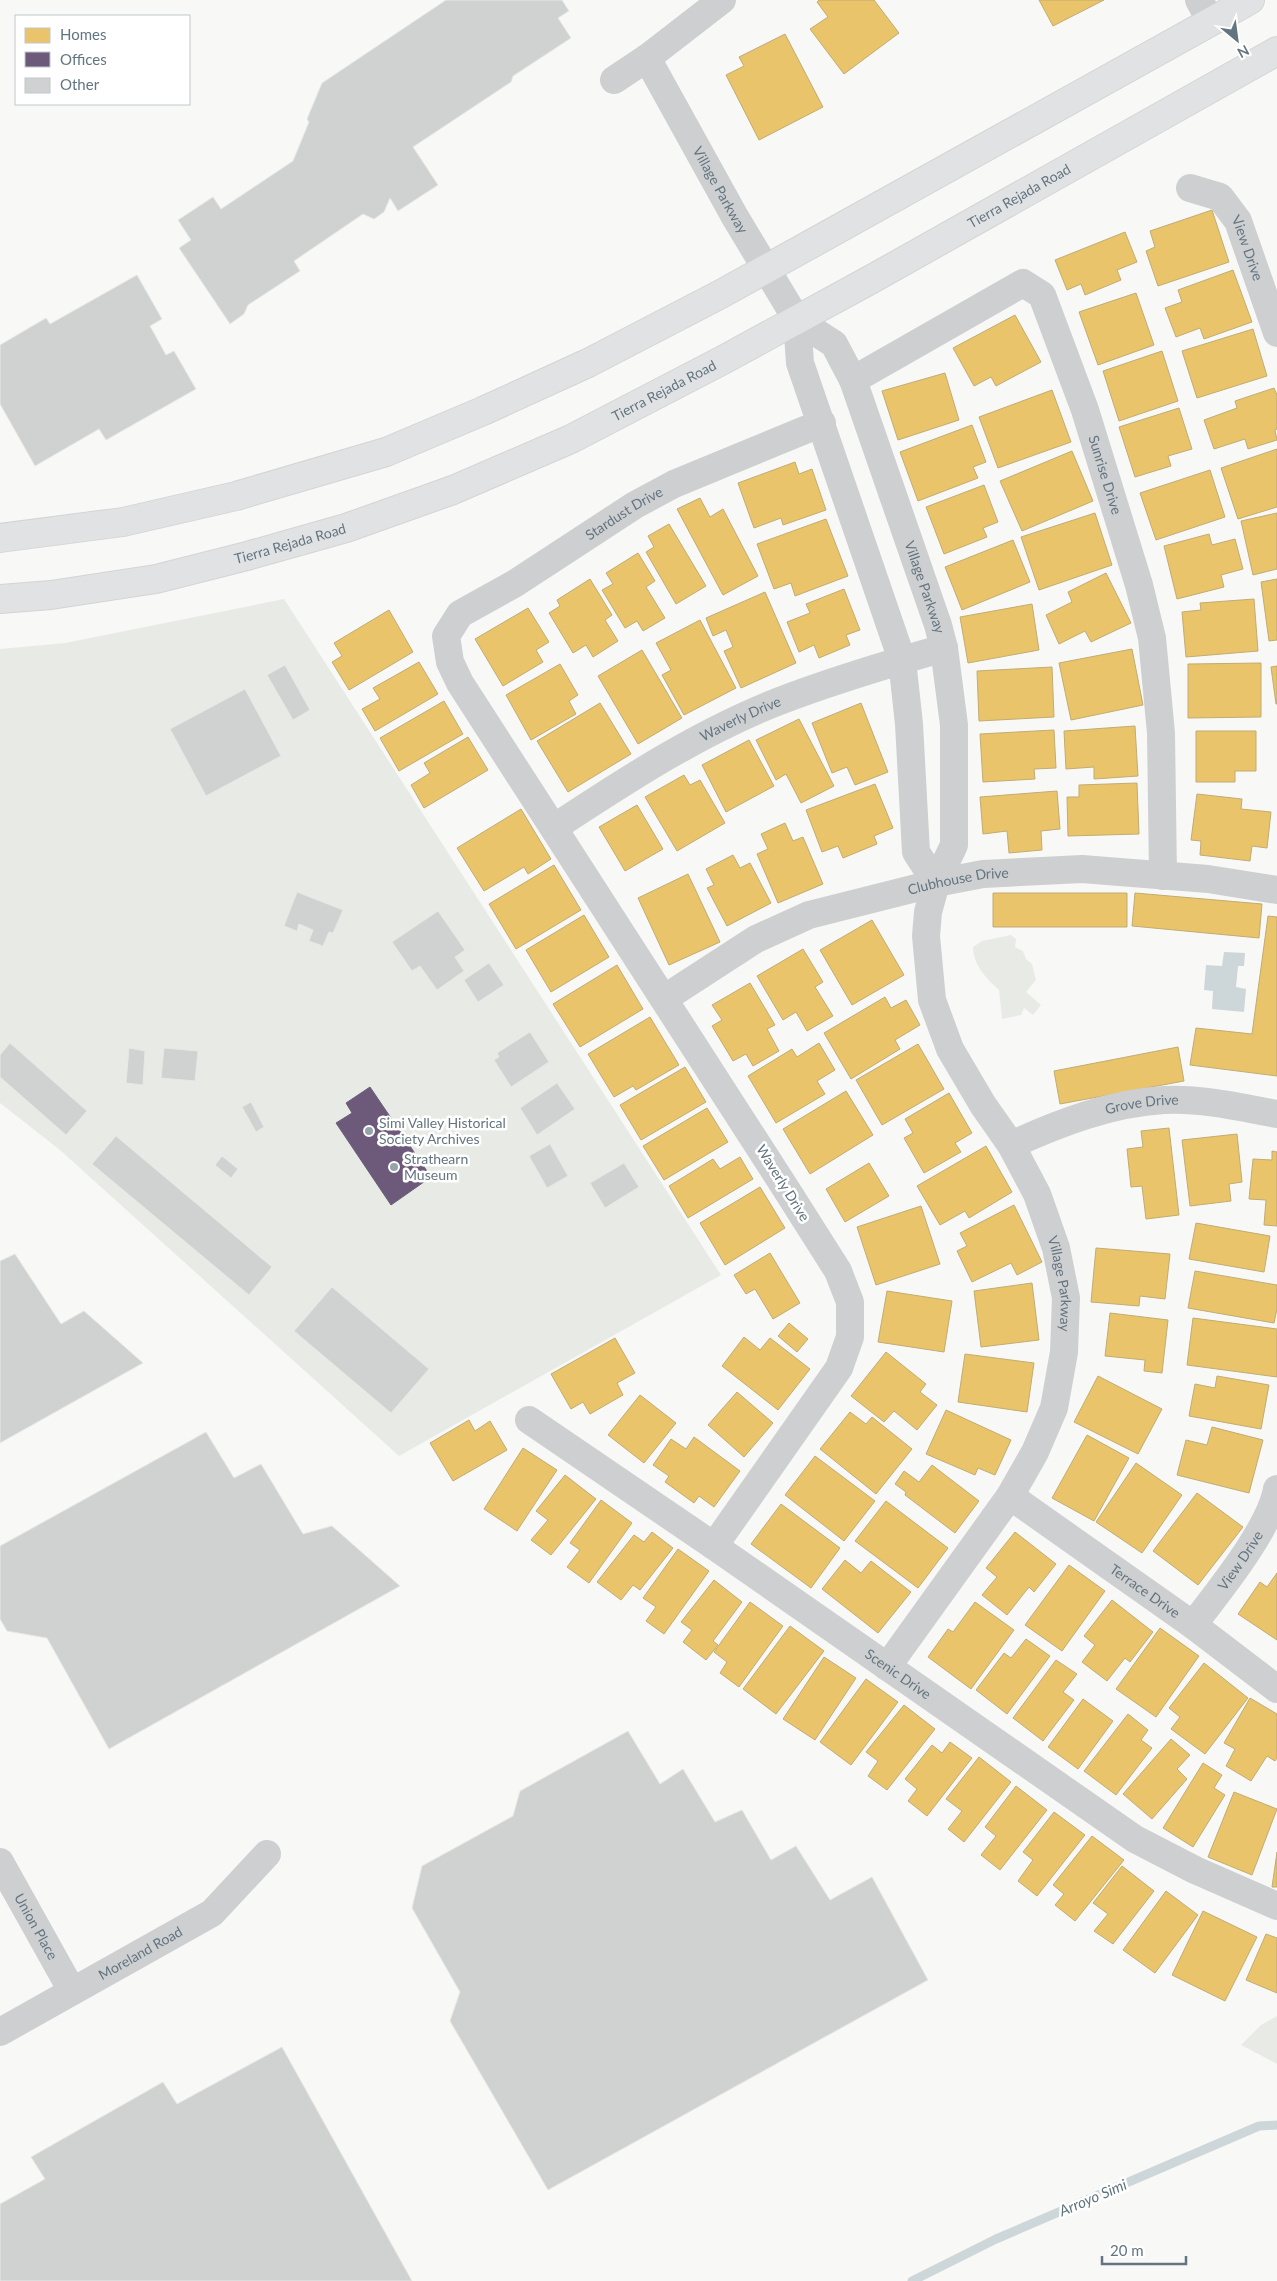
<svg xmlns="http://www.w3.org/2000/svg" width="1277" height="2281" font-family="Lato,sans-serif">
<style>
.green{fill:#e8ebe5}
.water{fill:#cdd6d8}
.homes{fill:#e9c46a;stroke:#c1ac71}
.offices{fill:#6d597a;stroke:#6a617c}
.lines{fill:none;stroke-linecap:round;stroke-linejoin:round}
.stream{stroke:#cdd6d8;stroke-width:9}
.building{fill:#d0d2d2;stroke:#e7e7e6}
.major-casing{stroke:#d4d4d5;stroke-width:30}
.minor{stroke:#cecfd0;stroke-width:28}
.major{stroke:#e1e2e3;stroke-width:28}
.poi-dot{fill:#97a3aa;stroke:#fff;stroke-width:2}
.labels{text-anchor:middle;stroke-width:5;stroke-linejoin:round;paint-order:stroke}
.street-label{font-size:14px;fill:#637581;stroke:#fff}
.poi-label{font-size:14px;fill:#637581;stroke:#fff;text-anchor:start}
.water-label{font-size:15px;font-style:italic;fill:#5e747c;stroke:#fff}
</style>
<rect width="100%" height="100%" fill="#f8f8f7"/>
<path class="green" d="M284 599 721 1275 399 1456 60 1150 0 1103V649L65 643Z
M1011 935 1016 939 1015 947 1023 951 1026 959 1032 964 1036 980 1026 992 1041 1005 1033 1015 1024 1008 1021 1015 1002 1019 999 990C987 979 973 965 973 947L982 941Z
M1277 2016V2064L1241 2045 1261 2025Z"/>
<path class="water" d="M1224 952 1245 953 1244 966H1238L1236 987 1246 989 1244 1012 1212 1009 1213 991 1204 990 1206 965 1222 966Z"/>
<path class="homes" d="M819 0H874L899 33 844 74 810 29 828 17 817 2Z
M1039 0H1104L1053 26Z
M785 34 823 107 759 140 726 75 744 66 739 57Z
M1212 210 1229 262 1158 286 1146 251 1155 247 1150 231Z
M1125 232 1137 262 1117 270 1121 280 1085 295 1081 284 1067 290 1055 260Z
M1233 270 1252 322 1204 339 1200 328 1176 337 1165 308 1182 302 1178 290Z
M1136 293 1154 345 1098 365 1079 312Z
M1015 315 1041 362 996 386 991 377 974 386 953 348Z
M1253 329 1267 376 1197 398 1182 351Z
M1162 351 1178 401 1119 421 1103 371Z
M945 373 959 420 898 440 882 391Z
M1274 388 1277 395V429L1275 430 1277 440 1248 449 1245 439 1214 449 1204 420 1237 408 1235 401Z
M1052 390 1071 442 998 468 979 417Z
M1179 408 1192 449 1168 456 1171 466 1135 477 1119 427Z
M972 425 986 462 973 467 978 478 918 501 900 452Z
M1277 449V507L1238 519 1221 468Z
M1072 451 1093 501 1022 531 1000 481Z
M795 462 799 474 812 469 826 510 783 525 781 518 754 528 738 483Z
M1210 470 1225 517 1156 540 1140 493Z
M984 485 998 522 983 528 987 537 944 554 926 507Z
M700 498 710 517 723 509 758 576 723 595 677 509Z
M1095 513 1112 565 1039 590 1021 537Z
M1277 513V569L1253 575 1241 521Z
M826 519 848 576 795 596 791 583 774 589 757 544Z
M669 524 706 586 676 604 646 552 654 547 648 536Z
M1209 534 1212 545 1235 539 1243 569 1221 575 1224 587 1177 599 1164 546Z
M1013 540 1030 582 962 610 945 567Z
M638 553 655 581 646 587 665 618 643 631 637 621 625 628 602 590 613 584 606 573Z
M1106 573 1131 623 1091 642 1085 631 1059 644 1046 615 1072 602 1068 592Z
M590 579 612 615 605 620 618 641 593 657 586 645 573 653 549 613 560 606 557 600Z
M1277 579V640L1269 641 1261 582Z
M844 589 860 630 846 635 850 645 819 658 814 645 799 652 787 622 810 613 806 604Z
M765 592 796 663 741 688 724 651 733 647 726 630 713 636 706 618Z
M1254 599 1258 651 1186 657 1182 612 1201 610 1200 603Z
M1032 604 1039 650 968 663 960 617Z
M528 608 549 642 536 650 543 662 503 686 475 639Z
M389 610 413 652 349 690 332 662 342 656 334 643Z
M700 620 736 688 684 715 662 675 671 670 656 643Z
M1132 649 1143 705 1071 720 1059 663Z
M642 650 682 718 638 744 598 676Z
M419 662 438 694 375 731 362 709 380 699 373 688Z
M1261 663V717L1188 718V664Z
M560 664 578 695 569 701 576 714 531 740 506 695Z
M1277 666V704H1276L1271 667Z
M1052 667 1054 717 979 721 977 671Z
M444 701 463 734 399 771 380 738Z
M600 703 631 754 568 792 537 741Z
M861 703 888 772 855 785 847 767 832 773 812 723Z
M799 719 834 786 801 803 786 774 776 780 756 740Z
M1135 726 1138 776 1094 779V767L1066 769 1064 731Z
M1054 730 1056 768 1034 769 1035 779 983 782 980 734Z
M1196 731H1256V771H1235V782H1196Z
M468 737 488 770 424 808 411 785 430 773 424 763Z
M749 740 774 786 726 812 702 765Z
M684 775 690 785 700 780 725 823 677 851 645 797Z
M1137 783 1139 834 1068 836 1067 797H1079V785Z
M875 784 893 828 874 836 877 844 843 858 838 846 822 852 806 810Z
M1057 791 1060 829 1041 831 1042 850 1009 853 1007 831 983 834 980 797Z
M1197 794 1242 799 1241 809 1271 812 1267 848 1252 846 1250 861 1200 855 1201 841 1191 840Z
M637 805 663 849 625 871 599 827Z
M521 809 551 859 528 874 524 867 484 891 457 848Z
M785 823 793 841 803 837 823 884 778 903 757 854 768 849 761 834Z
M733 855 740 868 750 863 771 903 727 926 707 888 714 885 706 869Z
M554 865 581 910 516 949 489 904Z
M688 874 720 942 669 965 638 898Z
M993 893H1127V927H993Z
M1135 893 1262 904 1259 938 1132 926Z
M584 915 609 957 551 992 526 950Z
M1268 916 1277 917V1076L1190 1065 1196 1028 1252 1034Z
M872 920 904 975 852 1005 820 950Z
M803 949 823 982 815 987 833 1016 807 1031 796 1012 783 1020 757 976Z
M617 965 643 1009 580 1047 553 1004Z
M750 983 775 1025 767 1029 779 1051 753 1066 746 1054 733 1061 712 1026 722 1020 712 1005Z
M885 997 891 1008 906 1000 920 1025 895 1040 900 1049 851 1079 824 1033Z
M650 1017 679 1065 636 1090 633 1086 614 1097 588 1054Z
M819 1043 835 1070 817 1081 825 1094 776 1123 748 1076 792 1049 797 1057Z
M918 1044 944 1089 882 1125 856 1080Z
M1178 1047 1184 1081 1060 1104 1054 1071Z
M685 1067 706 1102 641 1140 620 1105Z
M846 1091 873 1135 810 1174 783 1129Z
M949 1093 972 1133 955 1143 961 1152 924 1173 904 1138 913 1133 905 1119Z
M707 1108 728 1142 664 1180 643 1146Z
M1169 1128 1179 1215 1146 1219 1142 1186 1131 1187 1127 1149 1143 1147 1141 1131Z
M1237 1134 1242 1182 1229 1184 1231 1201 1190 1206 1182 1140Z
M986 1146 1012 1192 969 1218 965 1211 940 1225 917 1186Z
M1272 1151 1277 1152V1226L1264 1225 1266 1200 1249 1199 1253 1159 1272 1160Z
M740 1157 753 1179 688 1218 669 1186 713 1159 720 1169Z
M869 1163 889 1196 845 1222 826 1189Z
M760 1187 785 1228 725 1265 700 1223Z
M1014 1205 1042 1262 1017 1275 1011 1263 972 1282 957 1251 967 1246 960 1233Z
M921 1206 940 1264 876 1285 857 1227Z
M1196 1223 1270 1236 1264 1272 1189 1259Z
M1096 1248 1170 1254 1165 1299 1140 1296 1139 1306 1091 1302Z
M770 1253 800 1303 773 1319 755 1289 746 1294 734 1275Z
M1195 1271 1277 1285V1309L1274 1323 1188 1308Z
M1032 1283 1039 1340 981 1347 974 1291Z
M887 1291 952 1301 944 1352 878 1342Z
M1110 1313 1168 1320 1162 1373 1144 1371 1145 1360 1105 1356Z
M1193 1318 1277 1329V1377L1187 1365Z
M789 1323 808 1339 797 1352 778 1336Z
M744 1337 760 1350 770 1338 810 1369 778 1410 722 1366Z
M615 1338 635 1373 617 1383 623 1395 590 1414 583 1402 571 1409 551 1374Z
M886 1352 926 1384 920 1392 937 1405 917 1430 894 1411 884 1422 851 1396Z
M965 1354 1034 1363 1027 1412 958 1402Z
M1098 1376 1162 1409 1138 1454 1074 1422Z
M1217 1376 1269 1385 1261 1429 1189 1416 1195 1384 1215 1388Z
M737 1392 773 1423 744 1457 708 1425Z
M640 1395 676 1423 644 1463 608 1435Z
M946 1410 1011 1440 995 1475 978 1468 975 1475 926 1454Z
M850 1412 866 1424 872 1417 912 1449 876 1494 820 1449Z
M469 1420 475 1431 490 1421 507 1450 453 1481 430 1443Z
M1212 1427 1263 1440 1249 1493 1177 1475 1186 1440 1207 1445Z
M1087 1435 1129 1458 1094 1521 1052 1498Z
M694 1437 740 1471 714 1507 699 1496 694 1503 665 1482 669 1476 653 1465 671 1439 686 1449Z
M523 1448 557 1470 517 1531 484 1509Z
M815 1456 875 1501 844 1541 785 1495Z
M1136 1463 1182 1495 1142 1553 1096 1522Z
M932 1465 979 1501 955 1533 905 1495 906 1492 895 1484 904 1471 919 1482Z
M565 1475 596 1499 551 1555 531 1540 548 1520 536 1511Z
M1197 1493 1243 1527 1198 1585 1153 1551Z
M601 1500 632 1523 589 1583 567 1567 580 1550 570 1543Z
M886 1501 948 1548 918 1588 855 1541Z
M781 1504 840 1548 811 1588 751 1544Z
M652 1532 673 1548 640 1590 633 1585 621 1600 597 1582 634 1535 644 1542Z
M1015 1532 1056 1564 1034 1592 1029 1587 1007 1615 982 1595 997 1577 986 1568Z
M678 1549 709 1571 664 1634 646 1621 656 1607 643 1598Z
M845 1560 861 1573 871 1561 911 1592 878 1633 822 1589Z
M1069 1565 1105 1591 1062 1651 1025 1625Z
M1277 1573V1640L1238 1614 1260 1582 1267 1587Z
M714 1580 742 1602 713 1641 718 1645 706 1660 683 1642 692 1630 681 1622Z
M1112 1600 1153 1632 1130 1662 1125 1658 1107 1681 1082 1662 1095 1645 1084 1636Z
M750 1602 783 1626 739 1687 720 1673 727 1662 714 1652Z
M975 1602 1014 1630 971 1689 928 1657 948 1629 953 1632Z
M790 1626 824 1651 776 1714 743 1689Z
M1160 1628 1199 1656 1156 1717 1116 1689Z
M1026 1639 1050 1656 1007 1714 976 1690 1004 1653 1011 1658Z
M824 1657 856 1678 815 1740 783 1719Z
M1056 1660 1077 1674 1063 1692 1074 1700 1043 1741 1013 1718Z
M1204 1663 1248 1698 1205 1754 1171 1729 1180 1717 1169 1708Z
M866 1679 898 1702 851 1765 820 1742Z
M1250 1698 1277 1714V1758L1275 1761 1267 1756 1251 1781 1226 1766 1235 1749 1224 1743Z
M1083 1699 1113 1721 1078 1769 1048 1747Z
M904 1705 935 1729 887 1790 868 1776 878 1761 866 1752Z
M1128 1714 1148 1730 1141 1740 1152 1748 1116 1795 1084 1771Z
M1171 1739 1190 1755 1177 1769 1187 1779 1152 1819 1123 1794Z
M950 1742 972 1758 927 1816 908 1801 917 1789 905 1779 932 1745 942 1753Z
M979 1757 1011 1782 964 1842 948 1829 962 1811 946 1799Z
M1203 1763 1222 1775 1214 1788 1225 1795 1193 1847 1163 1828Z
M1016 1786 1047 1810 1000 1870 981 1855 996 1836 985 1827Z
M1234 1792 1277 1809 1252 1875 1208 1857Z
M1054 1812 1085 1835 1037 1896 1018 1881 1033 1860 1023 1852Z
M1092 1836 1124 1860 1075 1921 1055 1905 1064 1894 1053 1885Z
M1277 1852V1887H1272Z
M1122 1866 1154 1891 1113 1944 1094 1931 1108 1914 1093 1903Z
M1166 1891 1198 1915 1155 1973 1123 1950Z
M1203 1911 1257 1937 1225 2001 1172 1975Z
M1266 1934 1277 1938V1993L1246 1980Z"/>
<path class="offices" d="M370 1087 431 1177 391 1205 336 1123 352 1113 346 1103Z"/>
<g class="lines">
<path class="stream" d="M912 2281 996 2239 1259 2126 1277 2125"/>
</g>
<path class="building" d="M446 0H562L569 11 558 18 571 38 513 76 511 82 413 147 438 185 398 211 390 198 384 212 374 219 363 214 294 261 300 271 248 305 244 314 230 324 179 248 191 240 178 220 213 197 221 209 293 161 309 122 307 119 322 83Z
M137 275 162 319 150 326 166 355 174 351 196 389 106 440 99 429 35 466 0 404V345L46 318 50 324Z
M285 665 310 710 293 720 267 675Z
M245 689 281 756 206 796 170 729Z
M297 892 343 910 333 933 329 932 323 946 309 941 313 930 299 924 297 931 284 926Z
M438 911 465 950 455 957 464 971 437 990 420 966 412 971 392 942Z
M489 963 504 985 478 1002 464 980Z
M530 1032 549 1062 511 1087 494 1060 499 1057 497 1053Z
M10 1043 87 1111 66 1135 0 1077V1055Z
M129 1048 145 1051 143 1085 126 1083Z
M164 1048 198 1051 195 1081 161 1078Z
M557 1083 575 1109 537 1135 520 1108Z
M251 1102 264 1127 256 1132 242 1107Z
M116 1136 272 1267 249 1295 92 1164Z
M550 1144 568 1176 547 1188 529 1156Z
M222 1156 238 1169 231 1178 215 1165Z
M624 1163 639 1187 605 1208 590 1183Z
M15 1254 61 1324 84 1311 143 1363 0 1443V1261Z
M332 1287 429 1369 391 1413 294 1331Z
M206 1432 234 1478 261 1464 303 1534 332 1526 400 1586 109 1749 47 1638 7 1631 0 1619V1546Z
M628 1731 660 1784 683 1769 715 1822 742 1810 771 1860 796 1846 830 1900 872 1877 928 1980 548 2190 450 2021 460 1992 412 1908 422 1866 513 1816 520 1791Z
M282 2047 412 2281H0V2204L45 2179 31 2157 163 2082 177 2104Z"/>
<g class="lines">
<defs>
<g id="major">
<path d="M0 538 123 522 236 496 386 452 483 411 588 363 721 294 1250 0"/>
<path id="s14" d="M0 599 51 595 156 579 247 556 346 528 453 490 571 439 723 360 870 280 1277 51"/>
</g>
</defs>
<use href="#major" class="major-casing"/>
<g class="minor">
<path d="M1199 0 1211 22"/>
<path id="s1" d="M647 58 735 217 797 320 800 363 902 660 909 724 916 852 936 883"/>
<path d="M614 80 647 58 722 0"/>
<path id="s2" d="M1190 188 1220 197 1238 221 1277 333"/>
<path id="s3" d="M797 320 834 344 853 380 938 625 944 648 954 725V845L936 883 928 912 926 936 932 1000 950 1049 983 1105 1011 1145 1037 1194 1056 1248 1066 1298 1064 1352 1054 1408 1035 1452 1010 1496 887 1667"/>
<path id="s4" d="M853 380 1023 283 1042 295 1085 410 1139 585 1152 638 1161 733 1163 876"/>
<path id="s5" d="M555 827C625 781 698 733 777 702 831 681 888 664 944 648"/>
<path id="s6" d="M665 998 756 939 809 915 936 883 983 874 1082 869 1208 879 1277 890"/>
<path id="s7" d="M1011 1145C1059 1123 1111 1103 1164 1100 1201 1098 1240 1107 1277 1114"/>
<path id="s8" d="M529 1420 714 1546 1135 1839 1195 1870 1277 1906"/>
<path id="s9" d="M1010 1496 1193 1625 1277 1689"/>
<path id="s10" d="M714 1546 839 1368 850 1337V1302L838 1271 788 1192 460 683 450 662 446 636 460 614 514 584 635 505 674 484 822 423"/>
<path id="s11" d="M1193 1625C1218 1592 1270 1529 1277 1489"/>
<path id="s12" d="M0 1862 72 1991"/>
<path id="s13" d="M0 2032 212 1913 267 1854"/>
</g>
<use href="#major" class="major"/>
</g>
<g class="poi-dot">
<circle cx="369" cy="1131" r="5"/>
<circle cx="394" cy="1167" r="5"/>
</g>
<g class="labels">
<g class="street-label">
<text dy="5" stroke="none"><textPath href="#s1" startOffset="151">Village Parkway</textPath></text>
<text dy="5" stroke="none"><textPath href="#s14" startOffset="1106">Tierra Rejada Road</textPath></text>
<text dy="5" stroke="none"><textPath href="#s2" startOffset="90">View Drive</textPath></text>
<text dy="5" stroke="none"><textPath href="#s14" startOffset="701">Tierra Rejada Road</textPath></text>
<text dy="5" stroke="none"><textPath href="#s4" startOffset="409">Sunrise Drive</textPath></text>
<text dy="5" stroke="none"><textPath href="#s10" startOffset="1286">Stardust Drive</textPath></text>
<text dy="5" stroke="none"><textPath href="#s14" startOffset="296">Tierra Rejada Road</textPath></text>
<text dy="5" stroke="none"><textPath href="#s3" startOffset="304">Village Parkway</textPath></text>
<text dy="5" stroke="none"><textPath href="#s5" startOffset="215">Waverly Drive</textPath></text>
<text dy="5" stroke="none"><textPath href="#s6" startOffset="320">Clubhouse Drive</textPath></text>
<text dy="5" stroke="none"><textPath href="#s7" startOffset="138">Grove Drive</textPath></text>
<text transform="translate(783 1183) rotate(58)" y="5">Waverly Drive</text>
<text dy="5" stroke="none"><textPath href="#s3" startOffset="1041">Village Parkway</textPath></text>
<text dy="5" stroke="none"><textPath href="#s11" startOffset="80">View Drive</textPath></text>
<text dy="5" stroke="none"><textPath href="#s9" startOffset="165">Terrace Drive</textPath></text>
<text dy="5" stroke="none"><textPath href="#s8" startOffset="448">Scenic Drive</textPath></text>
<text dy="5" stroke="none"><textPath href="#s12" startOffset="74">Union Place</textPath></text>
<text dy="5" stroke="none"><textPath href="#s13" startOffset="161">Moreland Road</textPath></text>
</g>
<g class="poi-label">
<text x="379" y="1128">Simi Valley Historical<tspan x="379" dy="16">Society Archives</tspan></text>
<text x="404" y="1164">Strathearn<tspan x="404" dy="16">Museum</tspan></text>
</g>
<g class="water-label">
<text transform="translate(1093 2198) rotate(-23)" y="5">Arroyo Simi</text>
</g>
</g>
<rect x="15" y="15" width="175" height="90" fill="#ffffff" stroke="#c1c8cd"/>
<rect x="25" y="28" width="25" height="15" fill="#e9c46a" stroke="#c1c8cd"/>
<text x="60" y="40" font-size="15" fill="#637581">Homes</text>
<rect x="25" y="52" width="25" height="15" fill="#6d597a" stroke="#c1c8cd"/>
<text x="60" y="65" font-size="15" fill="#637581">Offices</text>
<rect x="25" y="78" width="25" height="15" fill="#d0d2d2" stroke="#c1c8cd"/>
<text x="60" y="90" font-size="15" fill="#637581">Other</text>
<g transform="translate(1237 40) rotate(151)" stroke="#ffffff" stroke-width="4" paint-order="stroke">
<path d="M0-4L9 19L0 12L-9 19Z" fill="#637581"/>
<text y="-8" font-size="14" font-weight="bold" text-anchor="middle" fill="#637581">N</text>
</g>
<path d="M1102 2256v8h84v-8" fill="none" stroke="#637581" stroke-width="2.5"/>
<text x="1110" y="2256" font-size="15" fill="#637581" stroke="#ffffff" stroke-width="4" paint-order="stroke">20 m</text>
</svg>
